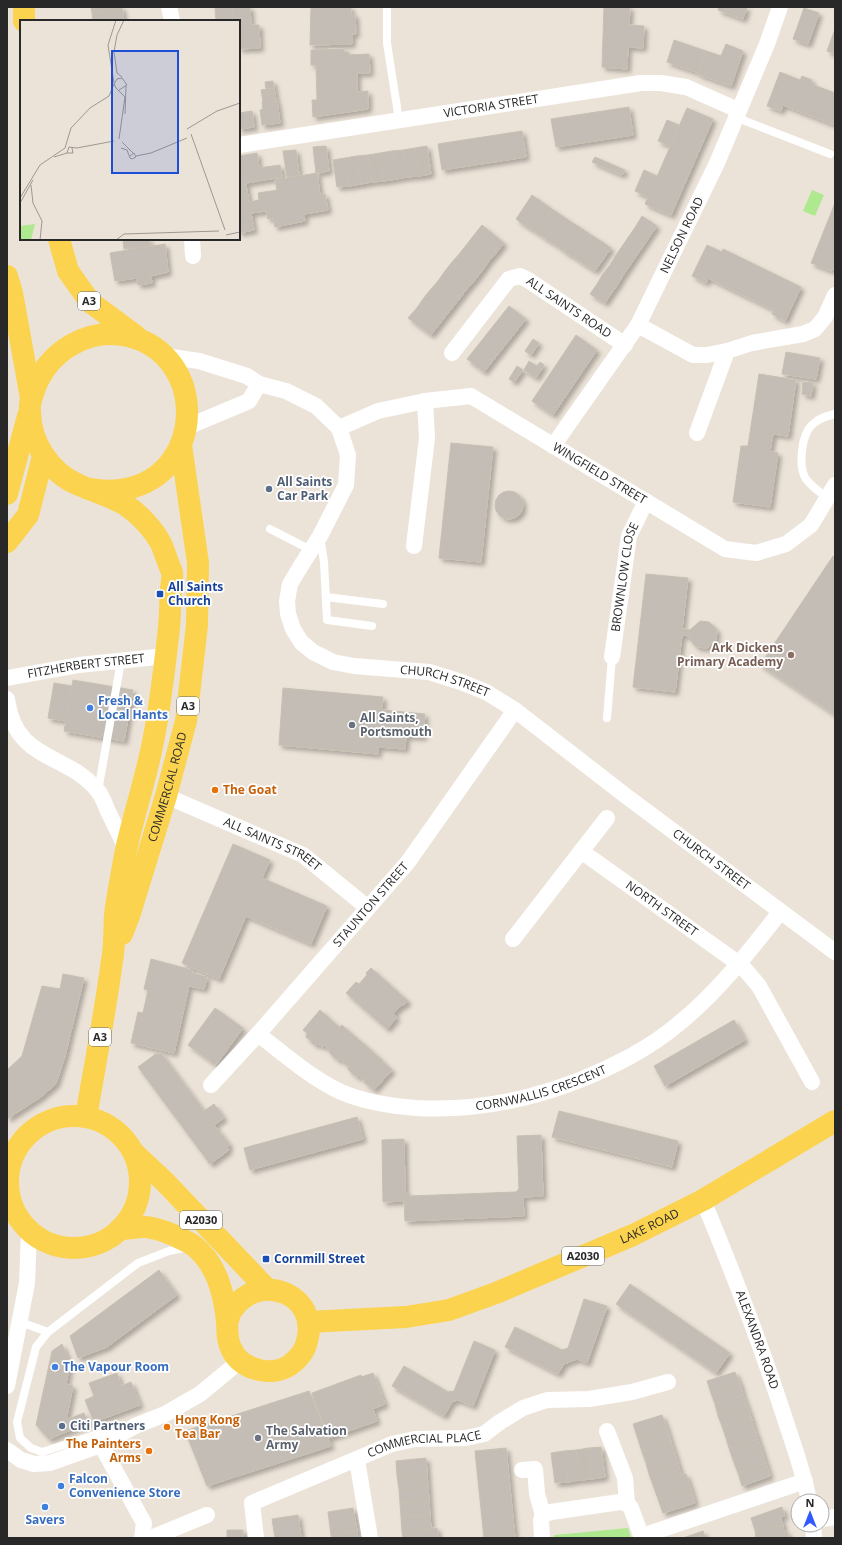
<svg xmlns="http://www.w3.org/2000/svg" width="842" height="1545" font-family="'Open Sans',sans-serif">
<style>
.green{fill:#aee88f}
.building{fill:#c3bdb5;stroke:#c7c0b2;filter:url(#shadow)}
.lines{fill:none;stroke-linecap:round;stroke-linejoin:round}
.service{stroke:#fff;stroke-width:8}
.minor{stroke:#fff;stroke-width:16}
.primary{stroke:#fbd34e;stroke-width:22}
.service-dot{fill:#5c6f8a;stroke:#fff;stroke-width:1.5}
.transit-dot{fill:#1a4fb4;stroke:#fff;stroke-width:1.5}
.education-dot{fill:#8d6e63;stroke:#fff;stroke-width:1.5}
.shop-dot{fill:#3f7fe0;stroke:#fff;stroke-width:1.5}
.worship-dot{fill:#6b7280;stroke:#fff;stroke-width:1.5}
.food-dot{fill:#e8710a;stroke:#fff;stroke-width:1.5}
.labels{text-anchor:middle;stroke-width:3.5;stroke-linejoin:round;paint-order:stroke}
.shield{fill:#fff;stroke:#686868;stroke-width:1}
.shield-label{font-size:11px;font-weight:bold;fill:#282828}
.street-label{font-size:12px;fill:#282828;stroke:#fff}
.service-label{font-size:12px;font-weight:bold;fill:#4e5e75;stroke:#fff;text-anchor:start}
.transit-label{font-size:12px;font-weight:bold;fill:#164399;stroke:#fff;text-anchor:start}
.education-label{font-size:12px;font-weight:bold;fill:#785e54;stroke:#fff;text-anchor:end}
.shop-label{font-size:12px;font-weight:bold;fill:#366cbe;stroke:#fff;text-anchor:start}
.worship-label{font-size:12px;font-weight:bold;fill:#5b616d;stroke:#fff;text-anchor:start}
.food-label{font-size:12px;font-weight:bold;fill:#c56008;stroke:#fff;text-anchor:start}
.inset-road{fill:none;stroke:#9e9892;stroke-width:1}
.view{fill:#1d4ed8;fill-opacity:0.15;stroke:#1d4ed8;stroke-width:2}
.inset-edge{fill:none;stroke:#282828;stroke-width:2}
</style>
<defs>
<filter id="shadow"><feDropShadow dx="3.5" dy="3.5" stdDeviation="2" flood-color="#0004"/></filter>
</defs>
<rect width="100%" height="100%" fill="#ece3d8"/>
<path class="green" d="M812 190 824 195 815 216 803 211Z
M628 1528 631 1538H554V1535Z"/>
<path class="building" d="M91 7H122V8L92 13Z
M215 7H233V21H216Z
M233 7H250L251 25H259L260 48 239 49V21H233Z
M311 7H351V15L355 14 356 34H352V44L310 45Z
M604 7H630L629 25 644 26 643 48 628 47 627 69 602 67Z
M719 7H747L743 19 718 10Z
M122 8 124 21H93L92 13Z
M804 8 819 13 808 44 793 39Z
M835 29V54L827 51Z
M674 40 706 51 699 73 667 62Z
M726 44 743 51 731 86 698 74 706 51 721 56Z
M344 49V52H349V55L369 54 370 73H357V92L368 91V109L313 117 312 100H317L316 65H311V50Z
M780 72 800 80 802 76 812 80 811 84 835 93V125L783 105 781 111 767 106Z
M273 81 274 88 266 89 265 82Z
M274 88 275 93 262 95 261 90Z
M275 93 276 101 263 103 262 95Z
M277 101 280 123 262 125 260 110 263 109 262 103Z
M629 107 633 135 556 147 551 119Z
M687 108 713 119 671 215 645 204Z
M252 111 254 127 239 129V113Z
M667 120 679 125 670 146 658 141Z
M522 131 526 157 442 170 438 144Z
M326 146 329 171 316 173 313 147Z
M427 146 431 174 419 176 415 148Z
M415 148 419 176 407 177 403 150Z
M296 150 299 175 287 177 283 151Z
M403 150 407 177 396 179 392 151Z
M392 151 396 179 384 181 380 153Z
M257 153 259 168 280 165 282 177 246 183V185L239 186V156Z
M380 153 384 181 372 182 368 155Z
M368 155 372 182 361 184 357 156Z
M357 156 361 184 349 186 345 158Z
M595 157 625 170 622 175 592 162Z
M345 158 349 186 337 187 333 160Z
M644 170 657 176 648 197 635 191Z
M317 173 320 195 325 194 328 210 304 214 305 221 275 227 273 218 268 219 266 211 251 213 254 230 239 233V186L246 185 249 202 259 200 258 193 277 190 275 180Z
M532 195 542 202 526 226 516 219Z
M542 202 552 209 536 232 526 226Z
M835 203V264L832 271 811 263Z
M552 209 561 215 546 239 536 232Z
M561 215 571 222 556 245 546 239Z
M642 216 657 226 650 236 636 226Z
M571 222 581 228 565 252 556 245Z
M482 225 504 243 497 252 474 235Z
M636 226 650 236 644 245 629 236Z
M581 228 591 235 575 258 565 252Z
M474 235 497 252 489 261 467 244Z
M591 235 601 241 585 265 575 258Z
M629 236 644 245 637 255 623 245Z
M123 239H149L150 246 124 249Z
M601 241 611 248 595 271 585 265Z
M165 244 168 272 151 276 152 283 138 285 137 278 115 281 110 253Z
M467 244 489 261 482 271 460 253Z
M623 245 637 255 631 264 616 255Z
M707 245 722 252 723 249 801 287 785 321 772 314 774 310 708 278 706 283 692 276Z
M460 253 482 271 475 280 452 262Z
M616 255 631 264 624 274 610 265Z
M452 262 475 280 467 289 445 271Z
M610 265 624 274 618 284 603 274Z
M445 271 467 289 460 298 438 281Z
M603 274 618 284 611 294 597 284Z
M438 281 460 298 453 307 430 290Z
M597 284 611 294 605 303 590 294Z
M430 290 453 307 445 317 423 299Z
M423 299 445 317 438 326 416 309Z
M509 306 526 319 484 372 467 359Z
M416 309 438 326 431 335 408 318Z
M576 335 597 350 553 415 532 401Z
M533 339 539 343 531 355 525 351Z
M786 352 820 358 816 379 782 374Z
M529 361 537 366 540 362 544 365 536 378 524 370Z
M517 366 523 370 514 382 509 379Z
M759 374 796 380 788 436 773 434 770 451 778 453 770 507 733 502 741 446H748Z
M803 382 813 383 811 396 802 394Z
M451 443 493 447 481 562 439 558Z
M495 505a14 14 0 1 1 28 0a14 14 0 1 1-28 0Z
M833 556 835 557V715L760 665Z
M646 574 688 578 682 629 690 630 700 621 709 622 717 630 716 640 707 648 697 647 689 639 690 636 682 635 675 692 633 687Z
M73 680 133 690 124 741 64 731Z
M54 683 72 686 66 721 48 718Z
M283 688 383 697 382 710 425 714 423 737 406 736 405 749 378 747V754L279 745Z
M233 844 270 860 262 878 327 906 311 944 246 916 219 979 182 963Z
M151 959 192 970V973L207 977 204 989 189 986 174 1053 131 1043 138 1012 143 1013 148 990 144 989Z
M371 968 408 1001 403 1006 402 1005 393 1014 397 1017 387 1029 346 993 356 982 359 984 367 975 366 973Z
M63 974 84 978 65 1056 56 1084 41 1097 7 1119V1070L22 1056 42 986 60 989Z
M215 1008 243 1028 216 1065 188 1045Z
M320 1010 330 1019 311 1041 306 1037 307 1033 303 1030Z
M330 1019 340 1028 323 1047 318 1044 315 1045 311 1041Z
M734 1020 745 1040 665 1086 654 1066Z
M342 1025 353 1035 334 1057 329 1052V1050L325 1045Z
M353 1035 363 1043 345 1064 341 1059 338 1060 334 1057Z
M363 1043 373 1052 353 1074 348 1069 349 1067 345 1064Z
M373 1052 383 1061 365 1081 359 1076 357 1077 353 1074Z
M157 1053 158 1055 161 1053 204 1111 214 1104 224 1118 214 1125 230 1145 227 1147 229 1150 210 1164 138 1067Z
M382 1061 392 1070 374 1090 364 1082Z
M559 1111 678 1141 672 1167 552 1137Z
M357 1117 363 1139 250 1170 244 1148Z
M541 1135 543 1196 523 1197 524 1216 405 1221 404 1201 383 1202 382 1140 404 1139 405 1191 410 1196 516 1192 519 1189 517 1136Z
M159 1270 177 1295 107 1347 78 1358 70 1336Z
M630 1284 730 1353 716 1373 616 1304Z
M584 1299 607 1306 587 1363 577 1359 564 1364 558 1374 505 1347 515 1327 562 1350 568 1348Z
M474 1341 495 1350 473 1406 458 1400 452 1402 444 1416 392 1386 404 1366 448 1392 454 1391Z
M62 1344 70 1364 66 1384 73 1386 67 1416 68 1419 84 1413 88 1423 49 1439 36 1425 52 1351Z
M735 1372 740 1384 711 1393 707 1381Z
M117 1373 121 1386 131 1382 140 1405 94 1422 85 1400 94 1396 89 1383Z
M373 1373 385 1404 373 1409 361 1377Z
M361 1375 377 1421 329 1438 312 1393Z
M740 1384 743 1395 715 1404 711 1393Z
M309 1391 331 1446 207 1486 185 1431Z
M743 1395 747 1406 718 1416 715 1404Z
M747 1406 751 1417 722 1426 718 1416Z
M662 1415 667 1429 638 1439 633 1424Z
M751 1417 754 1428 726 1438 722 1426Z
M754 1428 758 1439 729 1448 726 1438Z
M667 1429 671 1442 642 1452 638 1439Z
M758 1439 762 1451 733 1460 729 1448Z
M671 1442 675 1454 646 1463 642 1452Z
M601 1447 605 1477 592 1479 589 1448Z
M506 1448 515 1538H484L475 1451Z
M589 1448 592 1479 580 1480 576 1450Z
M576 1450 580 1480 568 1482 564 1451Z
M564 1451 568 1482 555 1483 551 1453Z
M762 1451 766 1463 738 1473 733 1460Z
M675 1454 678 1464 649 1474 646 1463Z
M426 1458 427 1473 397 1475 396 1461Z
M766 1463 770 1476 742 1486 738 1473Z
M678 1464 682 1476 653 1485 649 1474Z
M427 1473 428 1487 399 1489 397 1475Z
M686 1474 691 1489 658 1499 653 1485Z
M428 1487 429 1501 400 1503 399 1489Z
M691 1489 695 1503 663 1513 658 1499Z
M429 1501 430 1515 401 1517 400 1503Z
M782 1507 785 1516 780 1517 783 1525 755 1530 751 1518Z
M353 1508 357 1531 331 1535 328 1512Z
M298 1515 301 1538H275L272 1519Z
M430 1515 431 1529 402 1531 401 1517Z
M783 1525 784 1533 788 1532V1538H756L755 1530Z
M437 1528 438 1538H403L402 1531Z
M227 1530H243V1538H227Z
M357 1531 358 1538H332L331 1535Z
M703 1531 706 1538H683Z"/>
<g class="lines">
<path class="service" d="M387 7V43L399 120
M735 117 830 154
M827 498C820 492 812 487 806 479 798 467 801 434 813 424 819 418 827 416 835 414
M270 529 311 550
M320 536 324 562 327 620 372 626
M326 597 383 604
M607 718 612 657
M98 791 121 661
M20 1322 48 1332
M123 1428 113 1429 42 1452 31 1448 20 1438 17 1422 36 1347 48 1332 138 1263 169 1251 188 1247"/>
<g class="minor">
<path d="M169 7 172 21"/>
<path id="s1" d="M239 145 641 83H661L686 87 738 110"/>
<path d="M192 239 193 256"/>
<path d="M638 325 693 355H707L727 351 752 343 803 334 815 329 825 317 835 295"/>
<path id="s2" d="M452 353 509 279 520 276 528 280 625 345"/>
<path id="s3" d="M164 356 199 361 247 376 259 384 286 391 316 406 339 428 348 455 346 485 320 536 302 564 290 584 287 601 288 614 293 629 301 642 313 652 333 662 354 666 429 672 461 682 486 692 515 710 626 796 835 952"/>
<path d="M187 427 249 401 259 384"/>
<path id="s4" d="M339 428 378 411 425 401 471 396 725 549 756 553 786 544 811 525 835 485"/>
<path d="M697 433 727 351"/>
<path id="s5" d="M553 446 638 325 717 163 767 44 780 7"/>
<path d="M414 546 427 438 425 401"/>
<path id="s6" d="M612 657 629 536 646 501"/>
<path id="s7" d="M7 678 79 665 166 656"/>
<path d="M7 699C15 762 66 752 97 790 102 795 104 802 107 809 113 822 120 836 127 850"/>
<path id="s8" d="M166 796 303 855 368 908"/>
<path id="s9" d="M581 851 742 966 759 986 812 1082"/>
<path d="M513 939 607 818"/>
<path id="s10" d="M258 1034C284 1054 311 1078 341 1092 364 1102 391 1106 416 1108 491 1112 565 1092 631 1056 647 1047 663 1037 677 1025 717 993 749 952 780 912"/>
<path id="s11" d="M211 1085 258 1034 408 862 515 710"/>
<path id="s12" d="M703 1200C733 1272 761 1345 785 1419 794 1447 804 1473 809 1501"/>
<path d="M7 1386 27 1283 29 1232"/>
<path d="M607 1431 625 1478 627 1503 631 1508 642 1538"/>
<path d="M101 1445 144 1523 142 1538"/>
<path d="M7 1450 21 1460 34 1464 50 1463 101 1445 135 1426 165 1414 200 1394 240 1361"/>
<path d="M357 1460 370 1538"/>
<path d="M522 1470 535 1469 537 1494 543 1515"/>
<path d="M822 1519 835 1517"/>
<path d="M813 1525 814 1538"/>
<path d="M642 1536 805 1481"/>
<path d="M151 1538 207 1515"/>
<path id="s13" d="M256 1538 252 1503 392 1444 415 1439 466 1438 484 1434 500 1422 523 1408 547 1400 589 1399 632 1392 668 1382"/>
<path d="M542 1538 541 1520 543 1515 551 1512 620 1502 627 1503"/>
</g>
<g class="primary">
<path d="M24 7V21"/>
<path d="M59 239 68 271 90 302 136 336"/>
<path d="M7 276 12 293 31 398"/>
<path d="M7 494 28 416"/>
<path d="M7 542 28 515 43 456"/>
<path id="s14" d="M122 934 129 916 166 796 186 721 197 625 198 563 181 445"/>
<circle cx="74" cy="1182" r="66"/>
<path d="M86 1117C95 1065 105 1013 112 961 115 945 114 929 115 914 118 893 122 871 126 850 134 814 146 778 153 742 160 708 164 672 168 637 170 622 170 606 171 590 171 585 173 578 172 573 171 569 169 565 168 562 165 555 163 546 159 540 152 528 139 514 127 506 113 497 95 492 79 485 50 473 30 442 30 411 29 403 32 396 35 388 49 351 88 327 128 336 208 355 206 473 126 489 114 492 103 491 91 489"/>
<path d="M134 1153 164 1181 267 1289"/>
<path d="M120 1229C128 1229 136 1227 144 1227 155 1227 166 1232 176 1236 181 1239 189 1242 194 1246 217 1264 224 1294 227 1321 228 1332 226 1338 231 1348 239 1369 271 1378 290 1365 298 1359 305 1352 307 1341 320 1295 260 1270 233 1309 230 1312 229 1318 227 1323"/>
<path id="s15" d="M308 1322 406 1317 449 1310 496 1293 633 1235 703 1200 835 1121"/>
</g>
</g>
<g class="service-dot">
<circle cx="269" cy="489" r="4"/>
<circle cx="62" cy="1426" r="4"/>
</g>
<g class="transit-dot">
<rect x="156" y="590" width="8" height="8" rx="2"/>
<rect x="262" y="1255" width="8" height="8" rx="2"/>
</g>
<circle class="education-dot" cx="791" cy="655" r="4"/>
<g class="shop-dot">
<circle cx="90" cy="708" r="4"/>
<circle cx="55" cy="1367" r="4"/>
<circle cx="61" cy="1486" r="4"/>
<circle cx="45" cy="1507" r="4"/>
</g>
<g class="worship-dot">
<circle cx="352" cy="725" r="4"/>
<circle cx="258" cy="1438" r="4"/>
</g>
<g class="food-dot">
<circle cx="215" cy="790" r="4"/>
<circle cx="167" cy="1427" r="4"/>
<circle cx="149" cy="1451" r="4"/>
</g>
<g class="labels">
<g class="shield">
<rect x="78" y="292" width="22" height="18" rx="3"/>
<rect x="177" y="697" width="22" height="18" rx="3"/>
<rect x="89" y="1028" width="22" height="18" rx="3"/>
<rect x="180" y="1211" width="42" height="18" rx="3"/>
<rect x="562" y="1247" width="42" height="18" rx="3"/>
</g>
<g class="shield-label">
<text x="89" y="305">A3</text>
<text x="188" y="710">A3</text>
<text x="100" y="1041">A3</text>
<text x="201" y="1224">A2030</text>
<text x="583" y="1260">A2030</text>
</g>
<g class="street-label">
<text dy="4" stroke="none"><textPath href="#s1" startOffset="255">VICTORIA STREET</textPath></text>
<text dy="4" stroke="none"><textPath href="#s5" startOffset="248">NELSON ROAD</textPath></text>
<text dy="4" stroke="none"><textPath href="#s2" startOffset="163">ALL SAINTS ROAD</textPath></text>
<text dy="4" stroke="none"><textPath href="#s4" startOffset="287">WINGFIELD STREET</textPath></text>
<text dy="4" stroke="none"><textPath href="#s6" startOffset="81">BROWNLOW CLOSE</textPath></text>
<text dy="4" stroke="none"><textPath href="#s7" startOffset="80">FITZHERBERT STREET</textPath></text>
<text dy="4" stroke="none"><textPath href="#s3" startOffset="579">CHURCH STREET</textPath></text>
<text dy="4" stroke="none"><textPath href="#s14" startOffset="154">COMMERCIAL ROAD</textPath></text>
<text dy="4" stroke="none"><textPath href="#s8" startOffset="117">ALL SAINTS STREET</textPath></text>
<text dy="4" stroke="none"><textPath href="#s3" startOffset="903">CHURCH STREET</textPath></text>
<text dy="4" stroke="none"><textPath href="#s11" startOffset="241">STAUNTON STREET</textPath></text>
<text dy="4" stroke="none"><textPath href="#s9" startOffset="99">NORTH STREET</textPath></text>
<text dy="4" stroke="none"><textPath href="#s10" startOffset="306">CORNWALLIS CRESCENT</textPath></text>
<text dy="4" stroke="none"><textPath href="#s15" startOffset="359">LAKE ROAD</textPath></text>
<text dy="4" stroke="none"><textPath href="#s12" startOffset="150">ALEXANDRA ROAD</textPath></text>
<text dy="4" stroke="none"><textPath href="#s13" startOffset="219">COMMERCIAL PLACE</textPath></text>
</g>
<g class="service-label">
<text x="277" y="486">All Saints<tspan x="277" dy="14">Car Park</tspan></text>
<text x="70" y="1430">Citi Partners</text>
</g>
<g class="transit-label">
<text x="168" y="591">All Saints<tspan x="168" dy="14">Church</tspan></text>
<text x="274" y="1263">Cornmill Street</text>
</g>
<g class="education-label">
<text x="783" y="652">Ark Dickens<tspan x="783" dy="14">Primary Academy</tspan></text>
</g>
<g class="shop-label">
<text x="98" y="705">Fresh &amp;<tspan x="98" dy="14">Local Hants</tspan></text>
<text x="63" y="1371">The Vapour Room</text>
<text x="69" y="1483">Falcon<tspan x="69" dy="14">Convenience Store</tspan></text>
<text x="45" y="1524" text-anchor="middle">Savers</text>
</g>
<g class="worship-label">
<text x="360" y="722">All Saints,<tspan x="360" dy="14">Portsmouth</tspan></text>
<text x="266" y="1435">The Salvation<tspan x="266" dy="14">Army</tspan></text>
</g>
<g class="food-label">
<text x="223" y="794">The Goat</text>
<text x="175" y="1424">Hong Kong<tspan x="175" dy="14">Tea Bar</tspan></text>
<text x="141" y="1448" text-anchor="end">The Painters<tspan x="141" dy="14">Arms</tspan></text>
</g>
</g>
<g transform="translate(20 20)">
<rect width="220" height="220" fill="#ece3d8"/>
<path d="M15 204 11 220H0V206Z" fill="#aee88f"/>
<path class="inset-road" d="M102 57 97 53 94 32 97 15 104 0M94 63 88 25 96 0M105 94 106 66M167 109 197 91 220 83M171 114 205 210M99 119 105 77 96 68 94 64 97 59 102 58 107 65 99 70M102 122 113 133M52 128 53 133H47L49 127 57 128 94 121M101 128 107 130 110 138 112 139 116 137 114 133 110 136M116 136 131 133 167 118M34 137 47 133M11 165 13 183 22 201 20 220M0 178 20 145 45 128 51 108 70 88 89 76 94 64M0 183 13 160M206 215 220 212M96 220 104 214 199 211"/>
<path class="view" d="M92 31H158V153H92Z"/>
<rect width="220" height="220" class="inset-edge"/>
</g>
<rect width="842" height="1545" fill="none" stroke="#282828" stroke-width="16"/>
<g transform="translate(810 1513)"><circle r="19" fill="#ffffff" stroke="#a9a9a9"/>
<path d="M0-3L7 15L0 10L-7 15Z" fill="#3258ff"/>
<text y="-6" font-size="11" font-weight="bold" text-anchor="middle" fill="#282828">N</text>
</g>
</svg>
